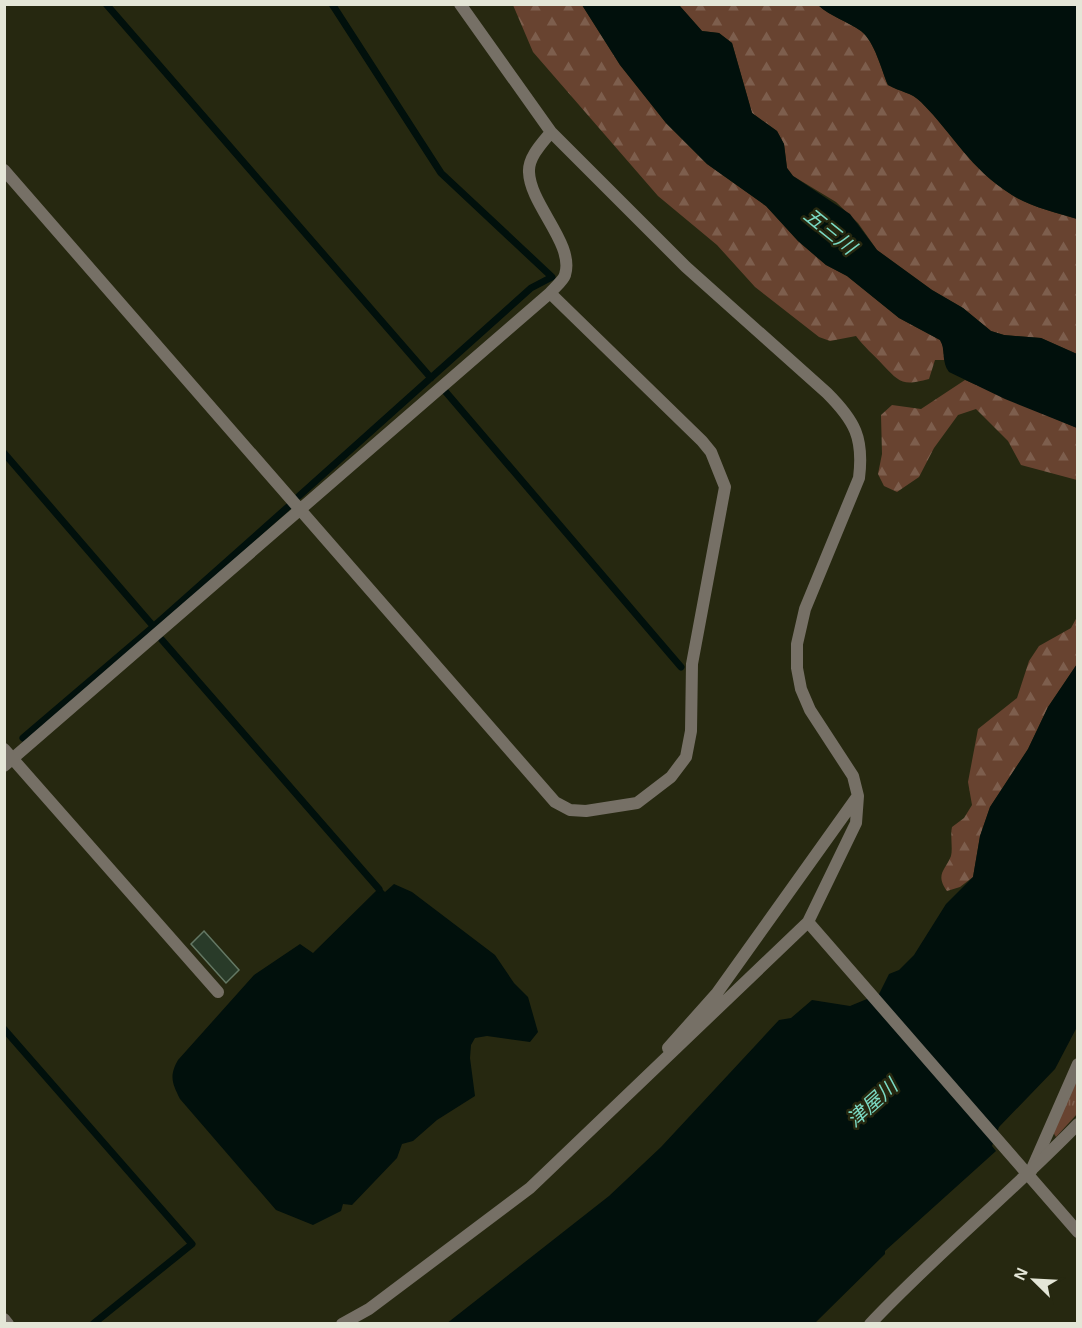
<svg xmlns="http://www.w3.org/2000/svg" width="1082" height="1328" font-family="Helvetica,'Noto Sans JP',sans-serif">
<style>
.grass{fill:url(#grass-tufts)}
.forest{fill:url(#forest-firs)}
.water{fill:#01100c}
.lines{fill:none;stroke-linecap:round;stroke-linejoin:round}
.stream{stroke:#01100c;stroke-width:7}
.building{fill:#293b29;stroke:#647864;stroke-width:1.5}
.lane{stroke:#767066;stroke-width:12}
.street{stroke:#767066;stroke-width:12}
.labels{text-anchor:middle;stroke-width:5;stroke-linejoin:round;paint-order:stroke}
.water-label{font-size:20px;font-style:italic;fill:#7bdac4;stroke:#262810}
</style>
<defs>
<pattern id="grass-tufts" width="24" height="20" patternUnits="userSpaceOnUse" patternTransform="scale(1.5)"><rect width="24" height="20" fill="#684330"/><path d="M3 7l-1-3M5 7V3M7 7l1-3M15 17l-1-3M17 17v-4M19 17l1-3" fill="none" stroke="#7d5e4d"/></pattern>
<pattern id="forest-firs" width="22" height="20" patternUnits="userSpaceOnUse" patternTransform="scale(1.5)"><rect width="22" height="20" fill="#684330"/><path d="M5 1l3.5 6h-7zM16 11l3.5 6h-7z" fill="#7d5e4d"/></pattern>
</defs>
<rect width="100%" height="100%" fill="#262810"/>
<path class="grass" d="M1077 1080V1114L1056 1137 1053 1132Z"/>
<path class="forest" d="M513 5H582L620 65 666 123 707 164 766 206 798 241 826 265 847 276 899 318 940 340 943 346 944 360H935L929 379C903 386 900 383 883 365 874 355 864 347 856 336L830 341 819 337 755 287 717 245 658 196 533 52Z
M679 5H818C831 17 847 21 861 31 875 42 881 69 888 85 900 92 911 92 921 102 954 135 969 168 1012 195 1031 207 1056 212 1077 219V354L1041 338 1004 335 991 331 963 308 932 290 877 250 858 223 836 202 793 176 787 168 784 144 777 131 752 113 732 43 719 33 702 31Z
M965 380 1077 428V480L1021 465 1008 441 976 409 958 415 934 448 919 477 897 492 884 486 878 474 882 454 881 415 892 405 921 409Z
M1077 617V664L1048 707 1028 749 990 807 980 836 973 877 960 887 947 891C935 874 945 871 951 856 953 848 950 835 952 827L964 818 972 805 968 782 978 729 1017 698 1029 661 1039 646 1071 628Z"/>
<path class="water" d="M582 5H679L702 31 719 33 732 43 752 113 777 131 784 144 787 168 793 176 850 214 877 250 932 290 963 308 991 331 1004 335 1041 338 1077 354V428L1005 399 949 372C941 362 946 350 940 340L899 318 847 276 826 265 798 241 766 206 707 164 666 123 620 65Z
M818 5H1077V219C1056 212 1031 207 1012 195 969 168 954 135 921 102 911 92 900 92 888 85 881 69 875 42 861 31 847 21 831 17 818 5Z
M1077 664V1027L1055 1069 999 1127 992 1146 996 1151 885 1251V1254L815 1323 446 1324 609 1196 661 1147 779 1020 791 1018 812 1000 850 1006 879 994 889 974 899 970 914 955 946 904 973 877 980 836 990 807 1028 749 1048 707Z
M394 884 412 892 495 955 514 983 528 997 538 1032 530 1042 487 1036 475 1038 471 1045 470 1058 475 1096 437 1120 413 1141 402 1144 397 1158 352 1205 343 1204 341 1211 313 1225 276 1210 180 1099C172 1083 169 1076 178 1060L254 975 300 944 313 953 380 887 385 892Z"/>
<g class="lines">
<path class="stream" d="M106 4 431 378
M445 391 681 667
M4 453 154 627
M299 496 531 288 552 277 441 173 332 4
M162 640 379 889
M23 738 152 628 289 506
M4 1029 192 1244 93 1324"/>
</g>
<path class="building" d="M204 931 239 970 226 983 191 944Z"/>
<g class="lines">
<path class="lane" d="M1031 1171 1078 1064"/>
<path class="street" d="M4 170 555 802 570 810 586 811 637 803 671 777 686 757 691 731 692 664 725 487 711 452 702 441 550 293
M4 749 218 992
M4 766 550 293C554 288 563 281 565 275 575 244 530 205 529 172 528 157 543 142 551 132
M808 922 1078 1232
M668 1048 717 993 857 797
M4 1319 8 1324
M342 1324 369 1309 530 1188 808 922 856 823 858 796 853 776 810 710 801 689 797 668V644L805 609 859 478C864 438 855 421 827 393L686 267 551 132 460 4
M870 1324C936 1254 1011 1193 1078 1124"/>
</g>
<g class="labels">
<g class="water-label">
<text transform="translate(830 231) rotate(39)" y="7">五三川</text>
<text transform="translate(872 1103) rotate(-42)" y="7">津屋川</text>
</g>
</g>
<rect width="1082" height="1328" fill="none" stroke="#e4e6d7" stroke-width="12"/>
<g transform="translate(1034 1280) rotate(294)" stroke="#262810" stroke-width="4.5" paint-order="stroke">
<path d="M0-4.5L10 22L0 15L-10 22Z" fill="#e4e6d7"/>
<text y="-9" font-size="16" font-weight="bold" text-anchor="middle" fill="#e4e6d7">N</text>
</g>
</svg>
